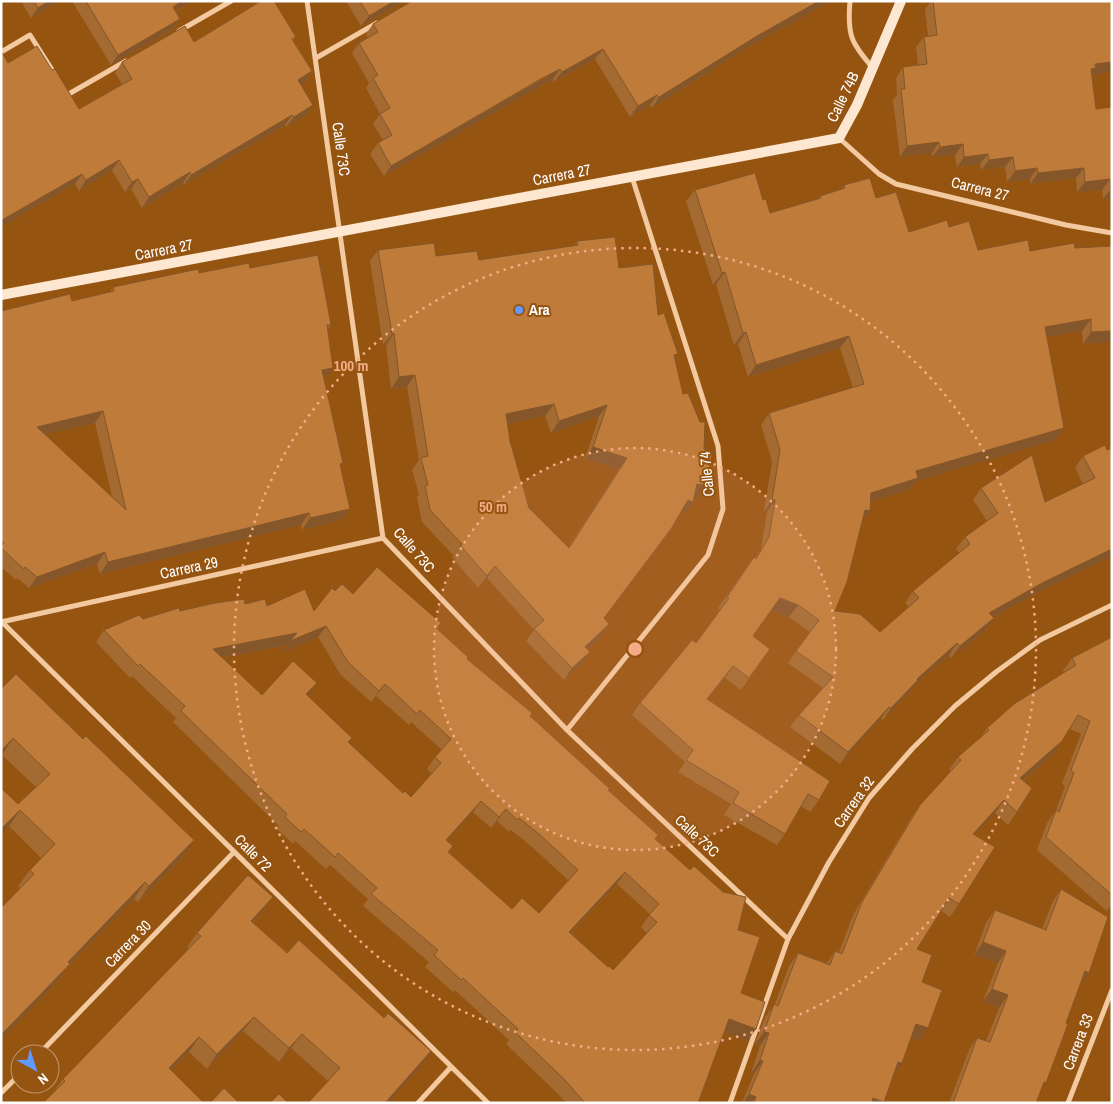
<svg xmlns="http://www.w3.org/2000/svg" width="1113" height="1104" font-family="'Archivo Narrow',sans-serif">
<style>
.lines{fill:none;stroke-linecap:round;stroke-linejoin:round}
.street{stroke:#f3c9a0;stroke-width:5}
.secondary{stroke:#fde7d0;stroke-width:10}
.wall{fill:#a36a32;fill-rule:evenodd}
.shaded-wall{fill:#855629}
.building{fill:#be7b3a;stroke:#855629;fill-rule:evenodd}
.ring{fill:none;stroke:#f4ac86;stroke-width:2.5;stroke-dasharray:2.5 5}
.poi-dot{fill:#639aff;stroke:#965411;stroke-width:2}
.labels{text-anchor:middle;stroke-width:4;stroke-linejoin:round;paint-order:stroke}
.street-label{font-size:15px;fill:#fff;stroke:#965411}
.poi-label{font-size:15px;font-weight:bold;fill:#fff;stroke:#965411;text-anchor:start}
.centre{fill:#f4ac86;stroke:#965411;stroke-width:2.5}
.ring-label{font-size:15px;text-anchor:middle;font-weight:bold;fill:#f4ac86;stroke:#965411;stroke-width:4;stroke-linejoin:round;paint-order:stroke}
</style>
<rect width="100%" height="100%" fill="#965411"/>
<g class="lines">
<path class="street" d="M307 1 383 538 567 730 788 939
M850 1C847 35 851 43 873 68
M179 31 231 1
M1 52 30 35 56 76
M316 58 377 23
M65 92 67 95 126 61
M839 138 879 174 896 184 1066 225 1112 233
M1 621 488 1103
M1 622 383 538
M567 730 708 555 723 509 718 446 632 177
M39 1054 234 852
M1 1093 20 1074
M418 1103 451 1067
M730 1103 788 939 829 862 869 798 912 749 955 706 996 672 1040 640 1112 605
M1068 1103 1112 990"/>
<path class="secondary" d="M1 295 839 138 857 105 901 1"/>
</g>
<path class="wall" d="M21 1H59L31 18Z
M72 1H192L176 11 180 19 173 29 111 65Z
M346 1H405L361 26Z
M412 1H829L828 3 750 46 652 108 650 105 630 117 595 59 554 82 553 79 532 91 384 176 370 154 378 143 383 140 373 124 380 114 366 88 369 83 352 53 359 43 368 38 366 34 373 24Z
M931 1H1112V72L1092 75 1096 109 1112 107V198L1103 199 1102 190 1077 192 1076 178 1030 184V179L1007 182 1005 167 981 170 980 164 957 167 955 155 932 157V153L900 157 893 100 897 95 896 78 903 67 918 65 916 47 924 37 928 36 925 9Z
M296 37 293 41 312 71 305 82 300 84 313 105 306 116 286 127 285 125 184 185 183 183 142 208 131 189 125 192 112 170 79 191 75 184 1 227V51L8 63 52 70 79 109 122 84 115 73 122 62 194 42Z
M844 185 876 198 909 232 949 227 978 250 1030 251 1075 248 1112 342 1083 344 1082 331 1047 337 1056 440 916 481 910 489 870 502 862 522 835 611 880 632 909 607 905 603 913 591 959 553 956 549 965 537 987 521 973 500 981 488 1045 502 1083 484 1075 468 1083 456 1107 450 1112 448V556L1035 594 993 618 986 630 951 658 949 655 915 685 910 692 883 720 881 718 840 764 790 727 799 715 823 688 788 663 810 632 789 617 771 610 753 636 762 661 741 690 725 678 708 699 819 800 810 812 801 806 785 834 777 845 724 815 731 804 678 772 685 762 632 715 640 703 696 643 720 610 718 608 754 557 755 558 761 549 767 512H764L772 461 761 425 769 413 853 388 840 348 748 377 738 344 734 345 716 284 713 285 686 201 695 190 763 200 770 213 818 199 820 196 842 189Z
M577 241 619 268 658 315 675 358 696 497H694L693 502 685 513 681 512 671 529 663 541 604 618 609 624 601 636 587 649 581 664 564 680 526 641 534 630 487 578 478 588 452 557 453 555 422 522 417 498 419 494 412 470 419 460 407 387 391 389 386 345H383L370 261 378 250 479 260 574 246ZM545 416 551 433 599 416 585 459 619 469 568 548 529 508 510 441 507 424Z
M250 268 331 325 328 329 333 368 325 379H324L340 468 350 509 342 520 302 530 301 525 100 574 97 564 29 588 17 578 16 580 1 567V311L72 301 110 292 113 287 199 273ZM95 423 112 497 45 434Z
M335 591 353 594 441 623 437 629 467 659 532 713 530 717 608 790 655 839 738 930 741 993 756 1029 747 1041 724 1032 698 1103H566L556 1092 506 1044 509 1040 455 990 453 992 425 967 429 962 363 906 368 899 330 865 326 869 295 841 293 844 277 829 279 826 173 722 176 718 132 676 130 678 96 642 104 630 143 619 180 611 245 604 314 611ZM318 637 340 674 371 702 376 696 409 725 411 722 442 750 435 757 427 769 432 774 411 797 403 793 348 743 352 738 308 696 262 695 222 658 288 645 282 653ZM473 812 491 828 497 821 509 832 511 830 531 846 568 880 539 913 512 909 449 852 453 846 447 841ZM617 884 650 914 641 927 647 933 613 970 608 967 571 933Z
M1112 637V904L1107 911 1037 850 1047 823 1056 810 1065 786 1062 783 1081 734 1070 729 1053 754 1023 781 1017 812 1008 825 995 813 975 835 959 904 950 917 941 911 917 949 922 982 919 1041 911 1038 902 1063 894 1074 883 1103H742L754 1074 751 1073 760 1046 755 1044 765 1017 775 1004 789 966 798 953 827 963 835 951 839 952 853 915 911 818 920 805 951 772 949 770 958 757 980 738 987 728 1064 673 1063 671 1072 658Z
M1 689 183 857 138 902 134 899 68 966 58 981 3 906 20 888 18 886 30 870 41 858 9 826 18 804 36 787 2 755Z
M1061 889 1080 985 1036 1103H949L969 1050 977 1038 986 1041 999 1008 983 1001 998 963 974 955 986 923 995 910 1042 929 1053 901Z
M273 897 262 912 253 923 421 1066 328 1081 291 1048 279 1062 243 1031 207 1069 189 1052 171 1070 54 1091 63 1079 189 949 187 947 197 933Z"/>
<path class="shaded-wall" d="M1 1H10L1 6Z
M49 1H59L31 18 38 8Z
M182 1H192L166 17 173 7Z
M394 1H405L361 26 369 16Z
M819 1H829L828 3 750 46 652 108 659 97 757 36Z
M180 19 173 29 111 65 118 55Z
M603 49 595 59 554 82 562 72Z
M1112 62V72L1091 75V69L1095 64Z
M560 69 553 79 384 176 391 166Z
M312 71 305 82 291 90 298 80Z
M657 95 650 105 630 117 638 106Z
M313 105 306 116 286 127 294 117Z
M292 115 285 125 184 185 191 175Z
M939 142 932 153 900 157 907 146Z
M963 144 955 155 932 157 940 147Z
M988 154 980 164 957 167 964 157Z
M1013 157 1005 167 981 170 989 160Z
M119 160 112 170 79 191 86 180Z
M1037 168 1030 179 1007 182 1015 171Z
M1084 168 1076 178 1030 184 1038 173Z
M190 172 183 183 142 208 149 197Z
M82 174 75 184 1 227V222L2 220Z
M138 179 131 189 125 192 132 182Z
M1110 179 1102 190 1077 192 1085 182Z
M1111 189H1112V198L1103 199Z
M725 272 716 284 713 285 722 273Z
M1091 319 1082 331 1037 339 1045 327Z
M1112 331V342L1083 344 1091 332Z
M746 332 738 344 734 345 743 333Z
M394 333 386 345H383L392 334Z
M849 336 840 348 748 377 756 365Z
M333 368 325 379 314 381 322 370Z
M415 375 407 387 391 389 399 377Z
M554 404 545 416 498 426 506 414Z
M607 405 599 416 551 433 559 421Z
M103 411 95 423 29 438 37 427Z
M1064 428 1056 440 916 481 910 489 862 505 871 493 916 471Z
M593 447 627 458 619 469 585 459Z
M697 484 705 485 696 497 689 495Z
M688 500 693 502 685 513 679 511Z
M772 500H775L767 512H764Z
M350 509 342 520 302 530 310 518Z
M865 510 870 511 862 522Z
M309 513 301 525 100 574 108 562Z
M671 529 663 541 595 630 604 618Z
M1112 549V556L1035 594 981 625 989 613 1044 582Z
M105 552 97 564 29 588 37 577Z
M495 566 487 578 478 588 487 576Z
M780 598 798 605 789 617 771 610Z
M994 618 986 630 951 658 960 646Z
M609 624 601 636 577 659 585 647Z
M326 626 318 637 282 653 288 645 205 661 213 649Z
M957 643 949 655 915 685 910 692 883 720 891 708 917 679Z
M590 652 581 664 564 680 572 668Z
M733 666 725 678 699 711 707 699Z
M317 683 309 695 298 706 306 694Z
M385 684 376 696 371 702 379 691Z
M889 707 881 718 840 764 848 752Z
M13 738 2 755H1V751Z
M1062 741 1053 754 1011 791 1020 778Z
M1004 800 995 813 964 847 973 834Z
M481 801 473 812 437 852 446 840Z
M506 809 497 821 491 828 499 817Z
M20 810 9 826 1 834V829Z
M194 840 183 857 138 902 149 886Z
M625 872 617 884 561 943 569 932Z
M145 882 134 899 68 966 58 981 1 1040V1035L68 962Z
M273 897 262 912 241 936 251 921Z
M983 942 1006 951 998 963 974 955Z
M1085 971 1089 973 1080 985Z
M992 989 1008 995 999 1008 983 1001Z
M254 1017 243 1031 207 1069 217 1054Z
M729 1019 756 1029 747 1041 721 1031Z
M916 1024 928 1028 919 1041 907 1037Z
M764 1032 769 1033 760 1046 755 1044Z
M302 1034 291 1048 279 1062 289 1048Z
M199 1037 189 1052 159 1083 169 1068Z
M431 1051 421 1066 388 1103H385Z
M760 1060 763 1061 754 1074 751 1073Z
M898 1062 902 1063 893 1076Z
M1044 1082 1046 1083 1037 1095Z
M749 1094 756 1097 752 1103H743Z
M873 1098 884 1102 883 1103H870Z"/>
<path class="building" d="M34 1H49L38 8Z
M86 1H182L173 7 180 19 118 55Z
M261 1H274L296 37 292 39 312 71 298 80 313 105 294 117 292 115 191 175 190 172 149 197 138 179 132 182 119 160 86 180 82 174 2 220 1 218V51L8 63 37 46 52 70 55 69 79 109 132 79 122 62 185 26 194 42Z
M360 1H394L369 16Z
M412 1H819L757 36 659 97 657 95 638 106 603 49 562 72 560 69 539 80 391 166 378 143 392 135 380 114 390 108 373 78 378 75 359 43 378 32 373 24Z
M933 1H1112V62L1095 64 1096 68 1091 69 1096 109 1112 107V189H1111L1110 179 1085 182 1084 168 1038 173 1037 168 1015 171 1013 157 989 160 988 154 964 157 963 144 940 147 939 142 907 146 901 89H905L903 67 927 64 924 37 937 35Z
M755 173 763 200 766 199 770 213 821 198 820 196 845 188 844 185 870 178 876 198 896 192 909 232 947 220 949 227 969 221 978 250 1028 240 1030 251 1074 243 1075 248 1112 246V331L1091 332V319L1045 327 1064 428 916 471 918 478 871 493 870 511 865 510 847 582 835 611 860 614 880 632 919 598 913 591 970 544 965 537 998 513 981 488 1032 455 1045 502 1095 478 1083 456 1105 445 1107 450 1112 448V549L1044 582 989 613 994 618 960 646 957 643 917 679 918 680 891 708 889 707 848 752 799 715 833 677 796 651 819 620 798 605 780 598 753 636 770 649 749 678 733 666 707 699 830 781 819 800 808 794 785 834 733 803 739 792 686 760 693 750 640 703 692 640 696 643 729 598 727 597 754 557 756 559 769 537 775 500H772L780 450 769 413 864 384 849 336 756 365 746 332 743 333 725 272 722 273 695 190Z
M615 237 619 268 653 264 658 315 664 313 678 354 674 355 683 394 688 393 700 422H705L704 449 713 451 705 485 697 484 693 502 688 500 671 529 604 618 609 624 585 647 590 652 572 668 534 629 544 620 495 566 487 576 460 545 462 544 430 510 425 486 428 485 421 458 428 456 415 375 399 377 394 333 392 334 378 250 434 243 436 256 477 251 479 260 578 245 577 241ZM554 404 559 421 607 405 593 447 627 458 569 548 529 508 510 441 506 414Z
M318 255 331 325H327L333 368 322 370 343 463 340 464 350 509 310 518 309 513 108 562 105 552 37 577 25 567 24 569 1 548V546L4 543 1 541V311L70 294 72 301 114 291 113 287 198 269 199 273 249 263 250 268ZM103 411 126 510 37 427Z
M377 567 441 623 436 628 468 657 467 659 532 713 530 716 610 789 608 790 658 835 655 839 690 870 694 866 723 892 746 897 738 930 760 937 741 993 765 1002 756 1029 729 1019 698 1103H585L565 1080 515 1032 518 1029 463 978 461 980 434 955 438 950 371 894 377 888 338 853 335 857 304 829 301 832 285 817 287 814 181 711 185 706 140 664 138 666 104 630 139 615 143 619 179 608 180 611 215 603 244 599 245 604 265 599 267 606 305 589 314 611 332 588 335 591 342 584 353 594ZM326 626 348 662 379 691 385 684 417 714 420 710 451 739 435 757 441 763 411 797 405 791 403 793 348 742 352 738 306 694 317 683 293 661 262 695 213 649 297 633 290 641ZM481 801 499 817 506 809 517 820 519 818 539 834 578 870 539 913 522 898 512 909 448 852 453 846 446 840ZM625 872 659 904 649 915 657 922 613 970 609 966 608 967 569 932Z
M1112 637V895L1046 837 1056 810 1059 812 1074 773 1071 770 1090 721 1078 715 1062 741 1020 778 1032 788 1017 812 1004 800 973 834 995 847 959 904 949 898 917 949 932 955 922 982 942 990 928 1028 916 1024 902 1063 898 1062 884 1102 873 1098 872 1103H754L756 1097 749 1094 763 1061 760 1060 769 1033 764 1032 774 1004 778 1006 798 953 830 965 835 951 842 954 862 902 920 805 961 760 958 757 989 730 987 728 1014 704 1076 665 1072 658Z
M16 674 83 739 86 736 194 840 149 886 145 882 68 962 70 964 1 1035V904L3 906 34 874 30 870 55 844 20 810 1 829V788L18 804 50 774 13 738 1 751V689Z
M248 875 273 897 251 921 287 953 299 940 384 1018 388 1013 431 1051 385 1103H308L340 1068 302 1034 289 1048 254 1017 217 1054 199 1037 169 1068 204 1103H43L65 1081 63 1079 201 936 197 933Z
M1061 889 1108 917 1089 973 1085 971 1066 1023 1068 1024 1046 1083 1044 1082 1036 1103H953L977 1038 990 1042 1008 995 992 989 1006 951 983 942 995 910 1046 930Z
M224 1088 239 1103H210Z
M279 1094 288 1103H270Z"/>
<circle cx="635" cy="649" r="201" fill="#f4ac86" fill-opacity=".12"/>
<g class="ring">
<circle cx="635" cy="649" r="201"/>
<circle cx="635" cy="649" r="401"/>
</g>
<circle class="poi-dot" cx="519" cy="310" r="5"/>
<g class="labels">
<g class="street-label">
<text transform="translate(843 97) rotate(-64)" y="5">Calle 74B</text>
<text transform="translate(341 149) rotate(82)" y="5">Calle 73C</text>
<text transform="translate(562 175) rotate(-11)" y="5">Carrera 27</text>
<text transform="translate(980 189) rotate(14)" y="5">Carrera 27</text>
<text transform="translate(164 250) rotate(-11)" y="5">Carrera 27</text>
<text transform="translate(707 474) rotate(-95)" y="5">Calle 74</text>
<text transform="translate(414 550) rotate(49)" y="5">Calle 73C</text>
<text transform="translate(189 568) rotate(-12)" y="5">Carrera 29</text>
<text transform="translate(854 802) rotate(-55)" y="5">Carrera 32</text>
<text transform="translate(697 836) rotate(43)" y="5">Calle 73C</text>
<text transform="translate(253 853) rotate(45)" y="5">Calle 72</text>
<text transform="translate(128 944) rotate(-46)" y="5">Carrera 30</text>
<text transform="translate(1078 1042) rotate(-69)" y="5">Carrera 33</text>
</g>
<g class="poi-label">
<text x="529" y="315">Ara</text>
</g>
</g>
<circle cx="635" cy="649" r="8" class="centre"/>
<g class="ring-label">
<text x="351" y="371">100 m</text>
<text x="493" y="512">50 m</text>
</g>
<rect width="1113" height="1104" fill="none" stroke="#ffffff" stroke-width="5"/>
<g transform="translate(35 1069) rotate(141)"><circle r="24" fill="#965411" stroke="#c09870"/>
<path d="M0-4L9 19L0 12L-9 19Z" fill="#639aff"/>
<text y="-8" font-size="14" font-weight="bold" text-anchor="middle" fill="#ffffff">N</text>
</g>
</svg>
